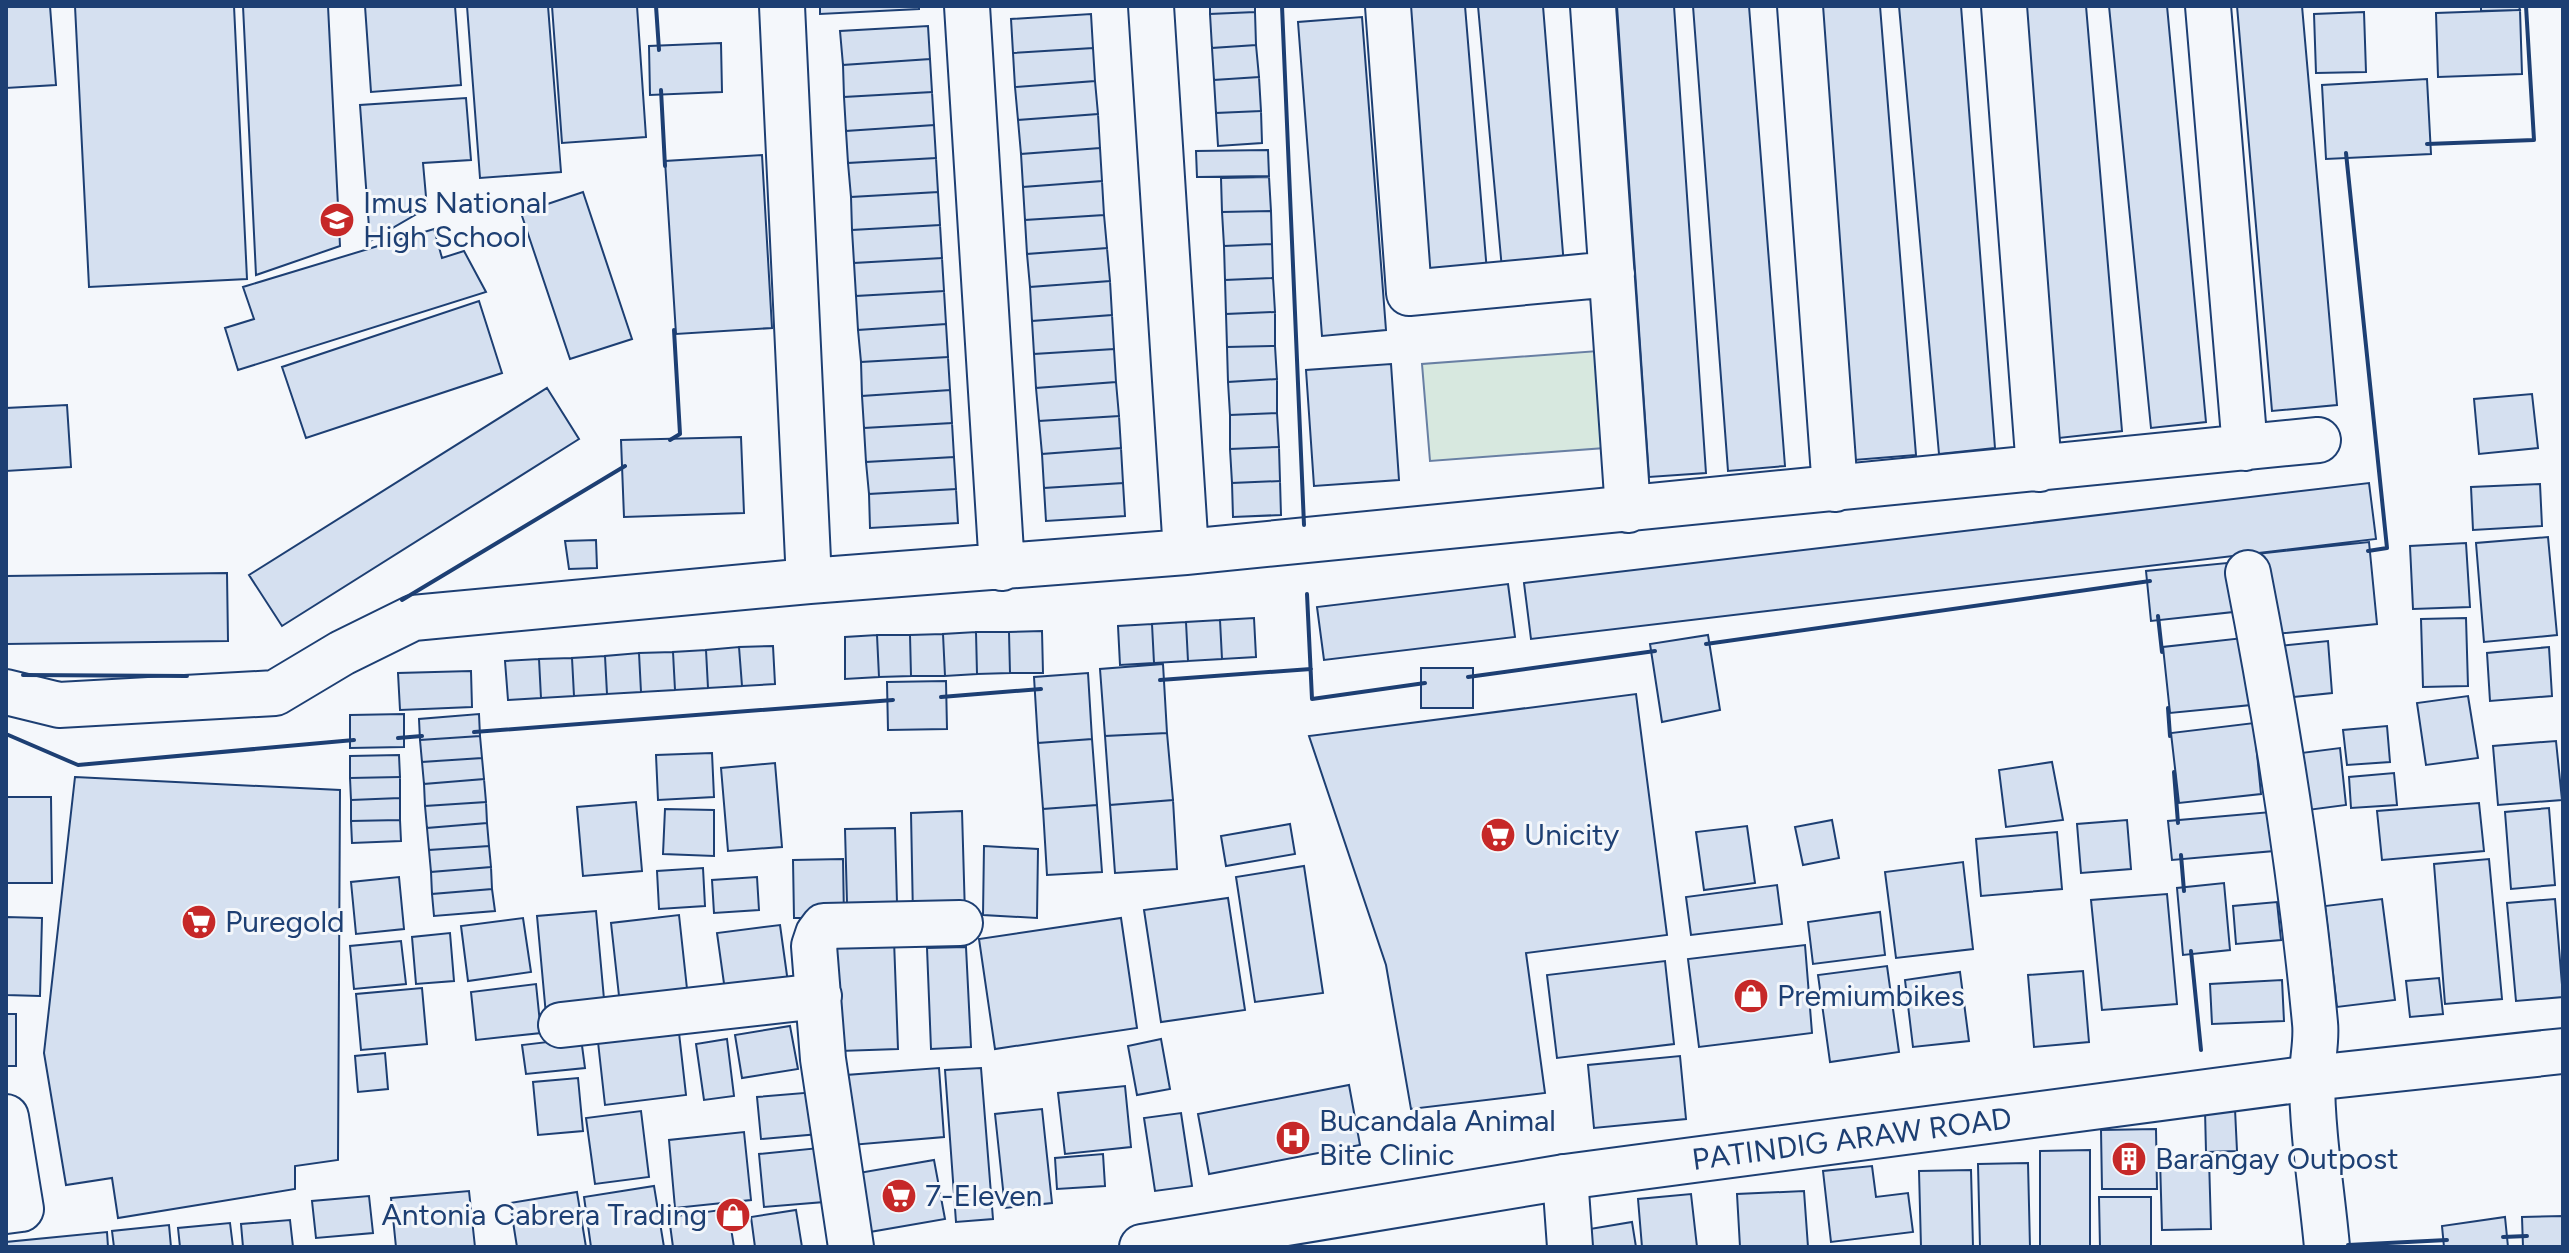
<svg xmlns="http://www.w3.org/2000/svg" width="2569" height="1253" font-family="Figtree,sans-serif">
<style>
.green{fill:#d7e8df;stroke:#687fa3;stroke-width:2}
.building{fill:#d5e0f0;stroke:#1d3f73;stroke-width:2}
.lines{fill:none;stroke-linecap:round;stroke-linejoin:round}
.minor-casing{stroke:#1d3f73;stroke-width:48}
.major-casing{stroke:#1d3f73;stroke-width:48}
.minor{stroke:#f4f7fb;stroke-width:44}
.major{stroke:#f4f7fb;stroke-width:44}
.wall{stroke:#1d3f73;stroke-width:4}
.labels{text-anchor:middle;stroke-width:6;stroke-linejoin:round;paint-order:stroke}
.poi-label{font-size:30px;fill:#1d3f73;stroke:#f4f7fb;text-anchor:start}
.street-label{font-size:30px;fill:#1d3f73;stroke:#f4f7fb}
</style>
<rect width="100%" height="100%" fill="#f4f7fb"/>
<path class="green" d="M1598 351 1605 448 1430 461 1422 364Z"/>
<path class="building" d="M6 6H50L56 85 6 88Z
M75 6H234L247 279 89 287Z
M243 6H328L340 246 256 275Z
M365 6H455L461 85 371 92Z
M467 6H548L561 172 480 178Z
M552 6H637L646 137 562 143Z
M820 6H919V9L820 14Z
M1210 6H1255V12L1210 14Z
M1406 6H1465L1487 272 1429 278Z
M1478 6H1543L1564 266 1502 269Z
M1617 6H1674L1706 473 1649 477Z
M1693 6H1749L1785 466 1728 471Z
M1817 6H1880L1916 455 1854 460Z
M1899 6H1961L1995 448 1939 454Z
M2023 6H2086L2122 431 2059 438Z
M2109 6H2167L2206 422 2151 428Z
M2237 6H2302L2337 405 2272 411Z
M2481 6H2519L2520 10 2481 11Z
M2520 10 2522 74 2438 77 2436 13Z
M1255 12 1256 45 1212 48 1210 14Z
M2364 12 2366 72 2316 73 2314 14Z
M1091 14 1093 48 1013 53 1011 19Z
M1362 17 1386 330 1322 336 1298 22Z
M928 26 930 59 843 65 840 31Z
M721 43 722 92 650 95 649 46Z
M1256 45 1259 77 1214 80 1212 48Z
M1093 48 1095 81 1015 87 1013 53Z
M930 59 932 92 844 97 843 65Z
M1259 77 1261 111 1216 113 1214 80Z
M2427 79 2431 154 2326 159 2322 85Z
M1095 81 1098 114 1018 120 1015 87Z
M932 92 934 125 846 131 844 97Z
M466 98 471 160 423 163 427 208 370 241 360 105Z
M1261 111 1262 143 1218 146 1216 113Z
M1098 114 1100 148 1021 154 1018 120Z
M934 125 936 158 848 163 846 131Z
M1100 148 1102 181 1023 187 1021 154Z
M1268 150 1269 176 1197 177 1196 151Z
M762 155 772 328 676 334 665 161Z
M936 158 938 192 851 197 848 163Z
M1269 177 1271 211 1222 212 1221 178Z
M1102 181 1104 215 1025 220 1023 187Z
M583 192 632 339 570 359 521 213Z
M938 192 940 225 852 230 851 197Z
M1271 211 1272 244 1224 246 1222 212Z
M1104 215 1107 248 1027 254 1025 220Z
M940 225 942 258 854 263 852 230Z
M434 229 442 258 464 251 486 292 238 370 225 328 254 319 243 287Z
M1272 244 1273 278 1225 280 1224 246Z
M1107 248 1110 281 1030 287 1027 254Z
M942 258 944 291 856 296 854 263Z
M1273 278 1275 312 1226 314 1225 280Z
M1110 281 1112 315 1032 321 1030 287Z
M944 291 946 324 858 330 856 296Z
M479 301 502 373 306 438 282 367Z
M1275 312V346L1227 347 1226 314Z
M1112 315 1114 349 1034 354 1032 321Z
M946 324 948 357 861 362 858 330Z
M1275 346 1277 379 1228 382 1227 347Z
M1114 349 1116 382 1036 388 1034 354Z
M948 357 950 390 862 396 861 362Z
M1391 364 1399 480 1314 486 1306 370Z
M1277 379V413L1230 415 1228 382Z
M1116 382 1119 416 1039 421 1036 388Z
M547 388 579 439 282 626 249 575Z
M950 390 952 423 864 428 862 396Z
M2532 394 2538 448 2479 454 2474 399Z
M67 405 71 467 6 471V408Z
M1277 413 1279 447 1230 449V415Z
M1119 416 1121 448 1042 454 1039 421Z
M952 423 954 457 866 462 864 428Z
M741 437 744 513 624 517 621 440Z
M1279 447 1280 481 1232 483 1230 449Z
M1121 448 1123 483 1044 488 1042 454Z
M954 457 956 489 869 494 866 462Z
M1280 481 1281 515 1233 517 1232 483Z
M1123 483 1125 516 1046 521 1044 488Z
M2369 483 2376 539 1531 639 1524 583Z
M2540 484 2542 526 2473 530 2471 487Z
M956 489 958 523 870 528 869 494Z
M2548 537 2557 635 2484 642 2476 543Z
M596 540 597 568 569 569 565 541Z
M2369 542 2377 624 2265 635 2256 554Z
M2466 543 2470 607 2413 609 2410 546Z
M2227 563 2233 612 2151 621 2146 571Z
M227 573 228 641 6 644V576Z
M1508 584 1515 637 1324 660 1317 607Z
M1254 618 1256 657 1222 659 1220 620Z
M2466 618 2468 686 2423 687 2421 619Z
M1220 620 1222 659 1188 661 1186 622Z
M1186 622 1188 661 1154 663 1152 624Z
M1152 624 1154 663 1120 665 1118 626Z
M1042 631 1043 673H1010L1009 632Z
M976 632H1009L1010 673 977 674Z
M976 632 977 674 945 676 943 634Z
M943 634 945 676H911L910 635Z
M877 635H910L911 676 879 677Z
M877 635 879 677 845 679V637Z
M1708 635 1720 710 1662 722 1650 644Z
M2243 638 2251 705 2170 713 2163 647Z
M2328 641 2332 693 2284 698 2279 646Z
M773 646 775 684 742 686 739 647Z
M739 647 742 686 708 688 706 650Z
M2549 647 2552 696 2490 701 2487 653Z
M706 650 708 688 675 690 673 652Z
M673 652 675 690 641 692 639 653Z
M639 653 641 692 607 694 605 656Z
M605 656 607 694 574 696 572 658Z
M572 658 574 696 541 698 539 659Z
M539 659 541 698 508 700 505 661Z
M1163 664 1167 733 1105 736 1100 669Z
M1421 668H1473V708H1421Z
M471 671 472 707 400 710 398 673Z
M1088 673 1092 739 1038 743 1034 677Z
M946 681 947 729 888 730 887 682Z
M1636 694 1667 935 1526 953 1545 1093 1411 1109 1386 965 1309 736Z
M2468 696 2478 758 2426 765 2417 703Z
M404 714V747L350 748V715Z
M479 714 480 736 420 740 419 719Z
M2254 723 2261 794 2179 803 2171 733Z
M2387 726 2390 762 2347 765 2343 730Z
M1167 733 1173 800 1110 805 1105 736Z
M480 736 482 758 422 762 420 740Z
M1092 739 1097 805 1043 809 1038 743Z
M2556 741 2562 800 2498 805 2493 746Z
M2340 748 2346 805 2308 810 2301 753Z
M712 753 714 797 658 800 656 755Z
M399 755 400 777 350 778V756Z
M482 758 484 779 424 784 422 762Z
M2052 762 2063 820 2006 827 1999 770Z
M775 763 782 847 728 851 721 768Z
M2394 773 2397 805 2351 808 2349 777Z
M75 777 340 790 338 1160 295 1166V1189L118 1218 112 1178 66 1185 44 1053Z
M400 777V798L351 800 350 778Z
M484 779 486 802 425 806 424 784Z
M6 797H51L52 883H6Z
M400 798V820L351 821V800Z
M1173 800 1177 869 1115 873 1110 805Z
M486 802 487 823 427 828 425 806Z
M636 802 642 871 583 876 577 807Z
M2479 803 2484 851 2382 860 2377 811Z
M1097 805 1102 872 1047 875 1043 809Z
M2549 808 2555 885 2511 889 2505 812Z
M665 809 714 810V856L663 854Z
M962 811 965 915 913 917 911 813Z
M2271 812 2274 851 2172 860 2168 821Z
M400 820 401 841 352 843 351 821Z
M1832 820 1839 858 1803 865 1795 827Z
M2127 820 2131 869 2081 873 2077 824Z
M487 823 489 846 429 850 427 828Z
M1290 824 1295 854 1226 866 1221 836Z
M1747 826 1755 883 1704 890 1696 832Z
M895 828 897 903H847L845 829Z
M2057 832 2062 889 1981 896 1976 839Z
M489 846 491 867 431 872 429 850Z
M984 846 1038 849 1037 918 983 915Z
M843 859 844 918H794L793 860Z
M2489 859 2502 999 2445 1004 2434 864Z
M1963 862 1973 949 1896 958 1885 872Z
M1304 866 1323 993 1255 1002 1236 877Z
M491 867 492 889 432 894 431 872Z
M703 868 705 906 659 909 657 871Z
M399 877 404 929 356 934 351 882Z
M757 877 759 910 714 913 712 880Z
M2224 883 2230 950 2183 955 2177 888Z
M1777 885 1782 924 1691 935 1686 897Z
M492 889 495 911 434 916 432 894Z
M2167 894 2177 1004 2102 1010 2091 900Z
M1228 898 1245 1010 1161 1022 1144 910Z
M2382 899 2395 1000 2337 1007 2325 906Z
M2555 899 2563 997 2516 1001 2507 903Z
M2277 902 2281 940 2236 944 2233 906Z
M596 911 605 1010 546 1015 537 916Z
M1880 912 1885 955 1813 964 1808 922Z
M679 915 688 998 620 1005 611 923Z
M6 917 42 918 40 996 6 995Z
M523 918 531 972 468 981 461 926Z
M1121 918 1137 1028 995 1049 979 939Z
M780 925 789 990 726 998 717 933Z
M450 933 454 981 416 984 412 937Z
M894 940 898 1049 840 1051 836 942Z
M401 941 406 984 354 989 350 946Z
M1805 945 1812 1033 1699 1047 1688 959Z
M966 947 971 1047 931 1049 927 948Z
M1665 961 1674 1044 1557 1058 1547 975Z
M1887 966 1899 1052 1830 1062 1818 975Z
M2083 971 2089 1042 2034 1047 2028 975Z
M1960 972 1969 1041 1913 1047 1905 980Z
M2439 978 2443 1014 2410 1017 2406 981Z
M2282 980 2284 1021 2212 1024 2210 984Z
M536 984 541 1033 476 1040 471 992Z
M422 988 427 1044 361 1050 356 994Z
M6 1014H16V1066H6Z
M678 1024 686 1095 605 1105 597 1033Z
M790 1026 798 1069 742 1078 735 1035Z
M581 1038 585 1068 526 1074 522 1045Z
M727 1039 734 1096 704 1100 696 1044Z
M1161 1039 1170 1089 1137 1095 1128 1046Z
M385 1053 388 1089 358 1092 355 1056Z
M1680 1056 1686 1119 1594 1128 1588 1065Z
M939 1068 944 1137 851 1145 846 1075Z
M981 1068 993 1219 956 1222 945 1070Z
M578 1078 583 1131 538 1135 533 1082Z
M1349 1085 1360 1145 1209 1174 1198 1114Z
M1125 1086 1131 1147 1065 1154 1058 1093Z
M816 1092 819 1134 761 1139 757 1097Z
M1042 1109 1052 1203 1005 1208 995 1114Z
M2235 1109 2237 1151 2206 1152 2205 1110Z
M641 1111 649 1177 595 1184 586 1118Z
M1181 1113 1192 1186 1155 1191 1144 1118Z
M2156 1129 2157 1189H2102L2101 1130Z
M744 1132 751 1200 675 1208 669 1140Z
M819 1148 824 1202 764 1207 759 1154Z
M2090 1150V1247H2040V1151Z
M1103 1154 1105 1186 1057 1189 1055 1158Z
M2209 1158 2211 1229 2162 1230 2160 1159Z
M934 1160 945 1219 864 1233 853 1174Z
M2028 1163 2030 1247H1980L1978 1164Z
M1872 1166 1876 1197 1908 1193 1913 1232 1831 1242 1823 1171Z
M1971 1170 1973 1247H1921L1919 1171Z
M654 1186 664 1247H591L584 1197Z
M469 1191 475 1247H396L391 1198Z
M1804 1191 1808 1247H1740L1737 1194Z
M577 1192 586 1247H517L510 1203Z
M1691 1194 1697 1247H1642L1638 1199Z
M369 1196 373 1233 316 1238 312 1201Z
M2099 1197H2151V1247H2100Z
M728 1209 734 1247H673L669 1217Z
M796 1210 802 1247H755L751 1217Z
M2563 1216V1247H2523L2522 1217Z
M2505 1217 2508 1247H2444L2442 1226Z
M290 1220 293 1247H243L241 1224Z
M1632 1222 1636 1247H1580L1578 1231Z
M230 1223 233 1247H180L178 1228Z
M169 1225 171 1247H114L112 1231Z
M107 1232 108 1247H6V1242Z"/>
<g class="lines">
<defs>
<path id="minor" d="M782 6 809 581
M967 6 1002 568
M1151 6 1186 552
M1388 6 1409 293 1612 274
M1593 6 1628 510
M1800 6 1835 489
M2004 6 2039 469
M2208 6 2245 448
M2248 573C2277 722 2301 872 2315 1023 2317 1041 2312 1060 2312 1078 2312 1133 2322 1192 2327 1247
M6 692 59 705 275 693 342 653 413 618 809 581 1186 552 2318 440
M561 1025 819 996
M6 1117 21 1209 6 1211
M1565 1177 1570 1247
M851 1247 823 1059 814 946 818 934 824 926 960 923"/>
<g id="major">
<path id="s1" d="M1142 1247 1565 1177 2312 1078 2563 1051"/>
</g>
</defs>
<use href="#minor" class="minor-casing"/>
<use href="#major" class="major-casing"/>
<use href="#minor" class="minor"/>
<use href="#major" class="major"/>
<path class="wall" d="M656 6 659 50
M1282 6 1304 525
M661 90 665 166
M2427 144 2534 140 2526 6
M2346 153 2387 548 2368 551
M670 440 680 434 674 330
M1307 594 1312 699 1425 683
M402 600 625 466
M2158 616 2162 652
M1706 644 2150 581
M23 675 187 676
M1468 677 1655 651
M1160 680 1311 669
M941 697 1041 689
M2168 708 2170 736
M474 732 893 700
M6 734 78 765 354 740
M398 738 422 736
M2174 772 2178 823
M2181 855 2184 891
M2191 951 2201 1050
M2503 1237 2527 1236
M2348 1245 2447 1240"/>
</g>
<defs>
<symbol id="school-disc" viewBox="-11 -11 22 22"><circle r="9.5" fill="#c62828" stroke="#f4f7fb"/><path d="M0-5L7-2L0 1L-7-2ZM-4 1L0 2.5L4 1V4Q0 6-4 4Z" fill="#fff"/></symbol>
<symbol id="supermarket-disc" viewBox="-11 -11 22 22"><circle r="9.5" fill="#c62828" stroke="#f4f7fb"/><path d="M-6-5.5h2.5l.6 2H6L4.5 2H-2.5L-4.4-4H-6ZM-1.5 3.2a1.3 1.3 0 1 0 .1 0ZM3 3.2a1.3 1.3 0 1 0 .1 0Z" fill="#fff"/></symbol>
<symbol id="shop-disc" viewBox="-11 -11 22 22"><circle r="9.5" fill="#c62828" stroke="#f4f7fb"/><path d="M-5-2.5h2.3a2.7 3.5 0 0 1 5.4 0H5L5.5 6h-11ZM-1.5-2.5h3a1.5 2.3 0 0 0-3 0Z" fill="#fff"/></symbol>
<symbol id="hospital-disc" viewBox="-11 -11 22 22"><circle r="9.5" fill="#c62828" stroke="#f4f7fb"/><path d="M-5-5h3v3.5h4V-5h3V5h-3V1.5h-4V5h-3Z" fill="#fff"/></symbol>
<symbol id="building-disc" viewBox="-11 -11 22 22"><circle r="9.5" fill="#c62828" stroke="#f4f7fb"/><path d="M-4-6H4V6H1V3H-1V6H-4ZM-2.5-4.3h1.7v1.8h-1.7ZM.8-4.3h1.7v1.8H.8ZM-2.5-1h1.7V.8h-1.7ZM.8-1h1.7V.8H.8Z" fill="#fff"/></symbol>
</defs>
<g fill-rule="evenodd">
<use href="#school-disc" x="317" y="200" width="40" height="40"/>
<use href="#supermarket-disc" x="1478" y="815" width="40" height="40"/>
<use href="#supermarket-disc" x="179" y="902" width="40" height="40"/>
<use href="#shop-disc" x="1731" y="976" width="40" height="40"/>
<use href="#hospital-disc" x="1273" y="1118" width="40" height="40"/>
<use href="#building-disc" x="2109" y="1139" width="40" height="40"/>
<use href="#supermarket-disc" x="879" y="1176" width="40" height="40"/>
<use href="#shop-disc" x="713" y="1195" width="40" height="40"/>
</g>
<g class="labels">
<g class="poi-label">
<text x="363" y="213">Imus National<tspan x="363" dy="34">High School</tspan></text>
<text x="1524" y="845">Unicity</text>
<text x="225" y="932">Puregold</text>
<text x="1777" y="1006">Premiumbikes</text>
<text x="1319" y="1131">Bucandala Animal<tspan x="1319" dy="34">Bite Clinic</tspan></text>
<text x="2155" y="1169">Barangay Outpost</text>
<text x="925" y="1206">7-Eleven</text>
<text x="707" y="1225" text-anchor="end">Antonia Cabrera Trading</text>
</g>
<g class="street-label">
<text dy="10" stroke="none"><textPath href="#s1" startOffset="718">PATINDIG ARAW ROAD</textPath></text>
</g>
</g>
<rect width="2569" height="1253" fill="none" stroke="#1d3f73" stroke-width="16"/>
</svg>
